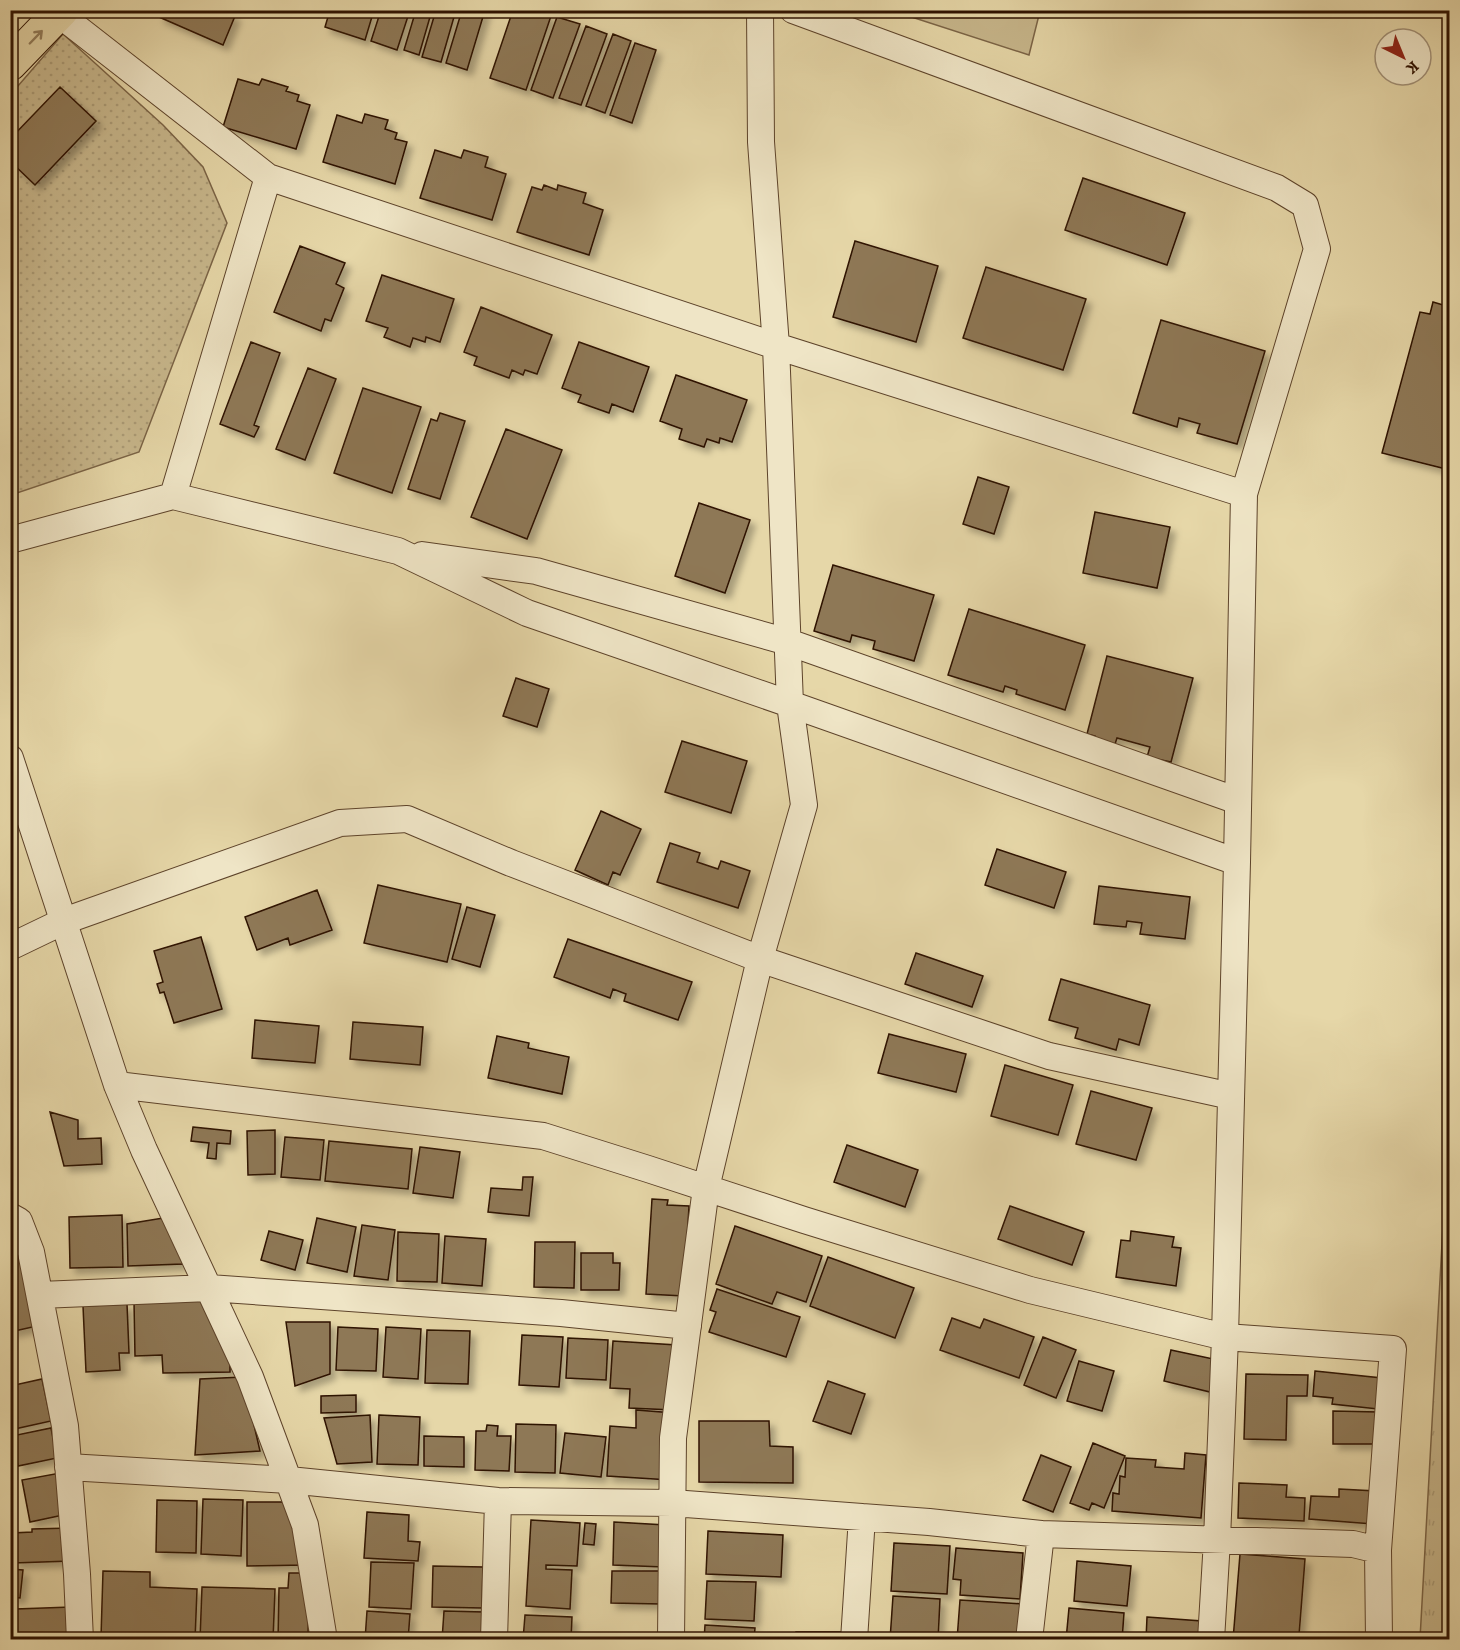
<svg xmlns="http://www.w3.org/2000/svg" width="1460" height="1650" font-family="Alegreya,serif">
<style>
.grass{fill:url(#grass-tufts);stroke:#7b6446;stroke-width:1.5}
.park{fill:url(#park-dots);stroke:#7b6446;stroke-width:1.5}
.garden{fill:#c7b68b;stroke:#7b6446;stroke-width:1.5}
.building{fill:#8e7857;stroke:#2f1200;stroke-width:1.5;filter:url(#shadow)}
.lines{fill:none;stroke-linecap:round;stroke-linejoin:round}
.minor-casing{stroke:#5d432a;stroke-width:28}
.primary-casing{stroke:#2f1200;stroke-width:35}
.minor{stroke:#efe5c6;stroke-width:26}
.primary{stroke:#e6d7a8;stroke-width:33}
.oneway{stroke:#947e5c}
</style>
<defs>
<pattern id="grass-tufts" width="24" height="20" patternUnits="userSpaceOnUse" patternTransform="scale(1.5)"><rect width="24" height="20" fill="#c7b68b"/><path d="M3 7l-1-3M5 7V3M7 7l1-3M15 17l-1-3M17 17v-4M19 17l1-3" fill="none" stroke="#ab9b76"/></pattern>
<pattern id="park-dots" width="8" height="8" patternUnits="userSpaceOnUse" patternTransform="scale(1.5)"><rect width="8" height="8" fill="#c7b68b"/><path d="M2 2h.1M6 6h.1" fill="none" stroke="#ab9b76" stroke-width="1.8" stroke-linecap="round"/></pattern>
<filter id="shadow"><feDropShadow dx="5.5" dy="5.5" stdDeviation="3" flood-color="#0004"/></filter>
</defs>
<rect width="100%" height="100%" fill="#e6d7a8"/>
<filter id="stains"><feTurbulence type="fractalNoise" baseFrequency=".00333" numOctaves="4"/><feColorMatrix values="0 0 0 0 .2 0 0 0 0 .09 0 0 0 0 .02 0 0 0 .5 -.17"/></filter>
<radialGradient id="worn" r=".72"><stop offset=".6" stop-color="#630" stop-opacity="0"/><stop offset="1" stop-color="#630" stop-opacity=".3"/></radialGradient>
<path class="grass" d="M1449 1118V1639H1420Z"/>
<path class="park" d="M63 34 163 125 203 167 227 223 139 452 11 495V94Z"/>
<path class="garden" d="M893 11H1040L1029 55Z"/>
<path class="building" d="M161 10H223L235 16 223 45 159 17Z
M330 10H374L365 40 325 27Z
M381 10H410L397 50 371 41Z
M416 10H432L419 55 404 50Z
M436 10H456L441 62 422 57Z
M462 10H485L467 70 446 63Z
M513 10H533L551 16 526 90 490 78Z
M557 17 580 24 553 98 531 90Z
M586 26 607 34 581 105 559 98Z
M613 34 631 41 605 113 586 106Z
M635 43 656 50 632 123 610 115Z
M238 79 259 85 262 79 288 87 286 91 299 95 297 101 310 105 296 149 223 127Z
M60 87 96 121 35 185 10 161V139Z
M365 114 388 120 385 129 397 133 395 139 407 142 395 184 323 162 337 115 362 123Z
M435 150 461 158 464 150 488 157 485 167 506 174 492 220 420 198Z
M1083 178 1185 213 1167 265 1065 230Z
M544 185 557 190 558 185 586 193 583 203 603 210 589 255 517 232 532 187 542 190Z
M855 241 938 266 916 342 833 317Z
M300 246 345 263 336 284 344 288 331 321 325 319 321 331 274 312Z
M986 267 1086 299 1063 370 963 338Z
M382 275 454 299 440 342 426 337 425 342 413 338 410 347 384 337 388 328 366 321Z
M1433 302 1450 307V470L1382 453 1420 312 1430 314Z
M481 307 552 335 537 374 525 370 523 375 512 370 509 378 474 365 477 357 464 352Z
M1161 320 1265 351 1237 444 1197 433 1200 424 1179 418 1177 427 1133 413Z
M251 342 280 353 254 425 259 427 254 437 220 424Z
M579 342 649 367 633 412 612 404 609 413 578 402 581 395 562 388Z
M308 368 336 379 305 460 276 449Z
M676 375 747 400 732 442 720 438 719 443 707 439 704 447 679 439 682 429 660 421Z
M363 388 421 407 392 493 334 473Z
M440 413 465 421 440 499 408 489 431 419 437 421Z
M506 429 562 450 527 539 471 517Z
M978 477 1009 487 994 534 963 524Z
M699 503 750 520 725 593 675 576Z
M1095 512 1170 527 1157 588 1083 573Z
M833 565 934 595 914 661 873 649 875 641 852 635 850 642 814 631Z
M969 609 1085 645 1065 710 1016 694 1017 690 1005 686 1003 692 948 675Z
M1107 656 1193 678 1171 762 1147 757 1150 747 1117 738 1114 747 1094 741 1095 736 1087 734Z
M516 678 549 689 537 727 503 716Z
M682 741 747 761 731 813 665 792Z
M601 811 641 829 620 875 613 872 608 885 575 870Z
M670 843 700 853 697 862 718 869 721 861 750 871 738 908 657 882Z
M997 849 1066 872 1054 908 985 885Z
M378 885 461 904 447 962 364 943Z
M1099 886 1190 897 1185 939 1140 934 1142 923 1127 921 1126 927 1094 924Z
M317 890 332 930 290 945 288 938 257 950 245 917Z
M467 907 495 915 480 967 452 959Z
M201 937 222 1009 174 1023 164 992 160 993 157 984 163 982 154 951Z
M568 939 692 982 678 1020 624 1001 626 994 613 989 610 998 554 977Z
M916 953 983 976 972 1007 905 984Z
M1061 979 1150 1005 1139 1045 1119 1039 1116 1050 1075 1038 1078 1028 1049 1020Z
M255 1020 319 1026 315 1063 252 1058Z
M353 1022 423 1027 420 1065 350 1059Z
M889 1034 966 1054 956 1092 878 1073Z
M497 1036 529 1043 528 1048 569 1057 562 1094 488 1078Z
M1005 1065 1073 1085 1058 1135 991 1116Z
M1091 1091 1152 1108 1136 1160 1076 1144Z
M50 1112 78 1120V1139L101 1138 102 1164 64 1166Z
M193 1127 231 1131 230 1144 217 1143 216 1159 207 1158 209 1143 191 1141Z
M275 1130V1174L248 1175 247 1131Z
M285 1137 324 1140 320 1180 281 1177Z
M329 1141 412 1149 408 1189 325 1181Z
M847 1145 918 1170 905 1207 834 1182Z
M420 1147 460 1152 453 1198 413 1193Z
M523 1177H533L529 1216 488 1212 491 1188 522 1190Z
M652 1199 668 1200 667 1205 689 1206 684 1296 646 1294Z
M1010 1206 1084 1232 1072 1265 998 1239Z
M122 1215 123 1267 70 1268 69 1217Z
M169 1217 183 1264 128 1266 127 1224Z
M317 1218 356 1227 347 1272 307 1263Z
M362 1225 395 1230 388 1280 354 1276Z
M735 1226 822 1256 806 1302 777 1292 772 1304 716 1284Z
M269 1231 303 1240 295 1270 261 1260Z
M1131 1231 1174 1237 1172 1247 1181 1248 1176 1286 1116 1277 1121 1240 1130 1241Z
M398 1232 439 1234 437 1282 397 1281Z
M445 1236 486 1239 482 1286 442 1283Z
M16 1238 37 1326 10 1332V1240Z
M535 1242H575L574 1288 534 1287Z
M581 1253H613V1263H620L619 1290H581Z
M828 1257 914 1288 895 1338 810 1306Z
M717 1289 800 1317 786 1357 709 1332 716 1312 710 1310Z
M210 1301 230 1348V1372L163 1373 162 1355 135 1356 134 1302Z
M127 1304 129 1353H119L120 1370 86 1372 83 1306Z
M952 1318 980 1328 984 1319 1034 1337 1019 1378 940 1350Z
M286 1322H330V1374L295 1386Z
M338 1327 378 1329 376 1371 336 1370Z
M386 1327 421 1329 418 1379 383 1377Z
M427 1330 470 1331 468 1384 425 1383Z
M522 1335 563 1337 559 1387 519 1385Z
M1043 1337 1076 1350 1056 1398 1024 1385Z
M568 1338 608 1340 606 1380 566 1378Z
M613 1341 677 1345 673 1410 629 1408 630 1389 610 1388Z
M1171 1350 1218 1360 1210 1392 1164 1381Z
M1079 1361 1114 1371 1102 1411 1067 1401Z
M1315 1371 1382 1378 1378 1409 1332 1404 1333 1398 1313 1396Z
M1246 1374 1308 1375 1307 1396H1287L1286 1440 1244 1439Z
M243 1377 260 1451 195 1455 200 1379Z
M42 1379 51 1421 10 1430V1386Z
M828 1381 865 1394 851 1434 813 1421Z
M356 1395V1412L321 1413V1396Z
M636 1410 674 1413 670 1480 607 1476 610 1426 636 1428Z
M1333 1411 1378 1412V1444H1333Z
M370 1415 372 1462 337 1464 324 1418Z
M379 1415 420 1417 418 1465 377 1464Z
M699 1421H769L770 1446 793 1447V1483L699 1482Z
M516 1424 556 1425 555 1473 515 1472Z
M487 1425 498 1426 497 1436H511L509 1471 475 1470 476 1431H486Z
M51 1428 57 1458 18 1466 12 1436Z
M565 1433 606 1437 601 1477 560 1473Z
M424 1436 464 1437V1467L424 1466Z
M1093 1443 1125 1456 1104 1508 1092 1503 1089 1510 1070 1503Z
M1185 1453 1206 1455 1201 1518 1112 1511 1113 1493 1119 1494 1120 1476 1125 1477 1126 1458 1156 1460 1155 1467 1184 1469Z
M1041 1455 1071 1467 1053 1512 1023 1500Z
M60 1473 68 1514 30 1522 22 1480Z
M1239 1483 1287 1485 1286 1497 1305 1498 1304 1521 1238 1518Z
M1339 1489 1376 1491 1373 1524 1309 1519 1311 1496 1339 1497Z
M203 1499 243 1500 241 1556 201 1554Z
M157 1500 197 1501 196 1553 156 1552Z
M247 1502H292L306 1565 247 1566Z
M367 1512 409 1515 408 1541 420 1542 418 1561 364 1558Z
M531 1520 580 1523 577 1566 546 1565V1569L572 1570 570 1609 526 1606Z
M614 1522 666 1525 664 1567 613 1565Z
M585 1523 596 1524 594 1545 583 1544Z
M70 1528 71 1561 13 1563 12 1533 32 1532V1529Z
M708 1531 783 1535 781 1577 706 1574Z
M894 1543 950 1546 947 1594 891 1591Z
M956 1548 1023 1553 1020 1599 960 1595 961 1580 953 1579Z
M1240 1554 1305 1559 1299 1635 1291 1634V1640H1233Z
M1077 1561 1131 1566 1127 1606 1074 1601Z
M371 1562 414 1563 411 1609 369 1607Z
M433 1566 483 1567 482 1608 432 1607Z
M10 1569 23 1570 20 1598 10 1597Z
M103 1571 150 1572V1587L197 1589 195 1640 101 1637Z
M612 1571H662L661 1604 611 1603Z
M289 1573H309L308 1640H278L279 1588H288Z
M707 1581 756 1582 754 1621 705 1619Z
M202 1587 275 1589 273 1640H200Z
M893 1596 940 1599 938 1640H890Z
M960 1600 1024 1604 1022 1640H957Z
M71 1607 72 1639 10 1640V1618H16V1609Z
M1069 1608 1124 1613 1122 1640H1066Z
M367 1611 410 1614 408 1640H365Z
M444 1611 484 1612 483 1640H442Z
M525 1615 572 1617 571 1640H523Z
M1147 1617 1202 1621 1201 1640H1146Z
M705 1625 755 1628 754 1640H704Z
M796 1632H842V1640H795Z"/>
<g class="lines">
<defs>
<path id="minor" d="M793 10 1277 188 1305 205 1317 249 1244 494 1237 862 1225 1337 1217 1540 1211 1640
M59 14 268 177 776 346 1244 494
M173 496 268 177
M10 540 173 496 398 551 527 613 790 704 1237 862
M422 555 536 571 788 642 1238 801
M10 758 117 1085 144 1150 250 1377 305 1525 324 1640
M10 947 64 921 340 823 407 819 511 863 760 959 1049 1056 1231 1096
M117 1085 543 1136 648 1169 804 1220 1030 1290 1225 1337 1393 1349 1378 1550 1379 1640
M10 1216 19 1221 31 1252 65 1426 77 1574 80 1640
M40 1295 209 1288 561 1313 688 1326
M68 1467 289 1480 498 1501 672 1503 929 1522 1041 1534 1353 1544 1378 1550
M494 1640 498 1501
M671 1640 673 1438 706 1188 760 959 804 805 790 704 776 346 761 142 760 10
M854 1640 862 1517
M1029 1640 1041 1534"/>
<path id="primary" d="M10 64 62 10"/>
</defs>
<use href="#minor" class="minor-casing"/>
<use href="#primary" class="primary-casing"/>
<use href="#minor" class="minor"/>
<use href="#primary" class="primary"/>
</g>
<defs><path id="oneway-shaft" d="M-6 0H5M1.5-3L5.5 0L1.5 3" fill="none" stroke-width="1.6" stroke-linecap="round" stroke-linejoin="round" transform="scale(1.5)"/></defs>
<use class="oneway" href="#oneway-shaft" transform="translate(36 37) rotate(-46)"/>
<rect width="1460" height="1650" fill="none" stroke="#e6d7a8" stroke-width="36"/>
<rect x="12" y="12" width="1436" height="1626" fill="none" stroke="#2f1200" stroke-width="3"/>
<rect x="18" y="18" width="1424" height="1614" fill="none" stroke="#2f1200" stroke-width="1.5"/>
<g transform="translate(1403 57) rotate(137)"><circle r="28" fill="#efe5c6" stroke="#a29177" stroke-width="1.5"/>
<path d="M0-4.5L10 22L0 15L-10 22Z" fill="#8f2418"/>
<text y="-9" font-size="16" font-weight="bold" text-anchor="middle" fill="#2f1200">K</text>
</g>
<rect width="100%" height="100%" filter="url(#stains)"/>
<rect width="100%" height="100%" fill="url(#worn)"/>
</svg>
